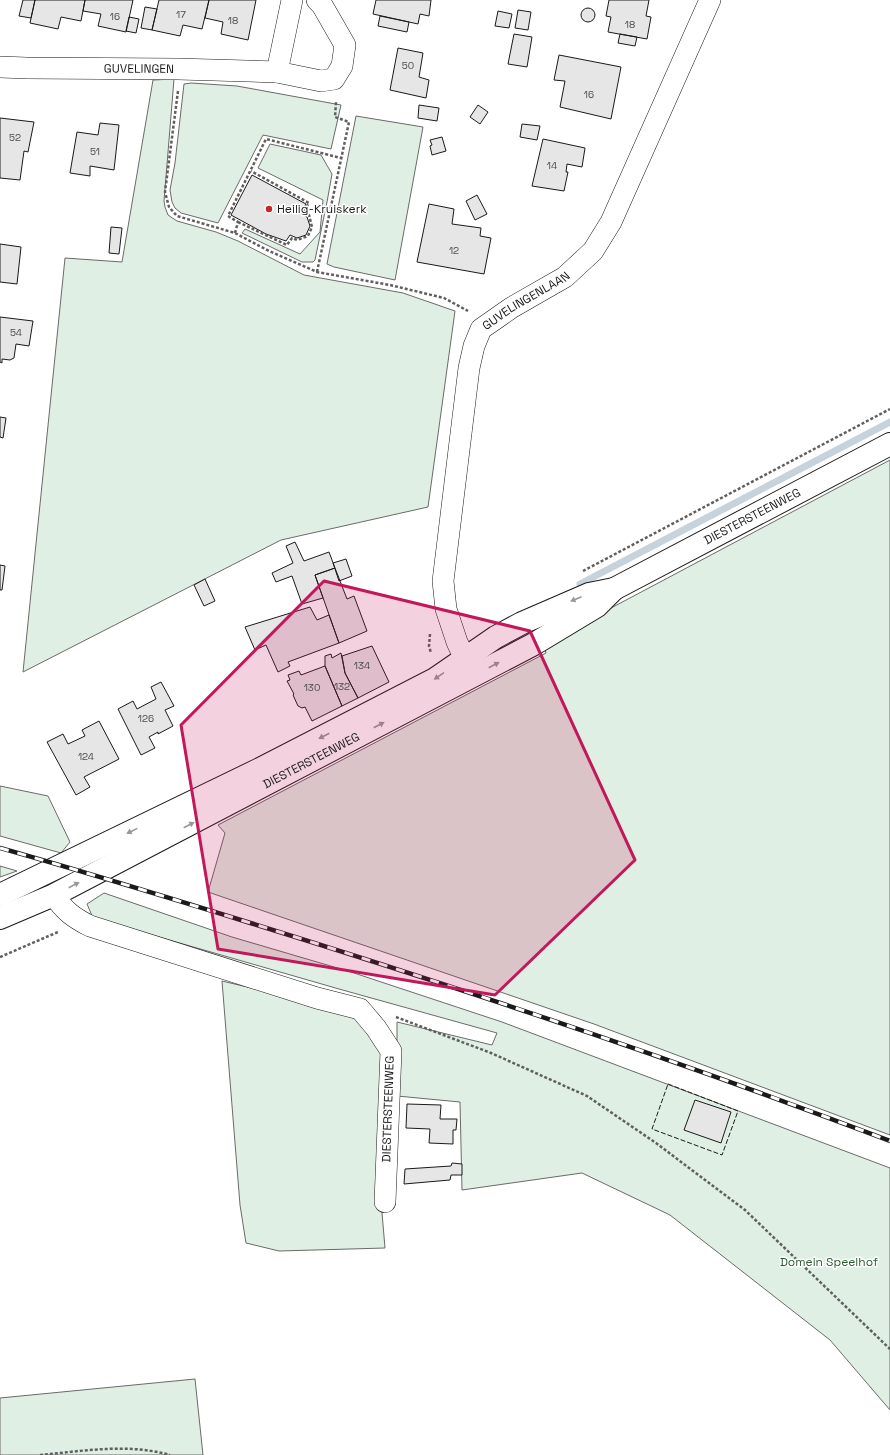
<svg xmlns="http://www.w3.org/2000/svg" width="890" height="1455" font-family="'Space Grotesk',sans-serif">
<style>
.green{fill:#e0efe3;stroke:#6a6a6a}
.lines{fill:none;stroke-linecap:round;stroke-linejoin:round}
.stream{stroke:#c6d2dc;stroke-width:7}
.building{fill:#e6e6e6;stroke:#1a1a1a}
.street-casing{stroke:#1a1a1a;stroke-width:22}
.secondary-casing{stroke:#1a1a1a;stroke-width:24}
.path{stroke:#5f5f5f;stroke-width:2.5;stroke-dasharray:3 2;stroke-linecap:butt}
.street{stroke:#fff;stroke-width:21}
.secondary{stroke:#fff;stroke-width:22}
.rail-casing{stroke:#1a1a1a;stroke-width:4.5}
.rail{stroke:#fff;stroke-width:3;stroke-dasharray:9;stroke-linecap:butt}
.fence{stroke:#1a1a1a;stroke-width:1;stroke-dasharray:5 2;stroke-linecap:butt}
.oneway{fill:#989898}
.marked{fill:#c2185b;fill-opacity:0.2;stroke:#c2185b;stroke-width:3;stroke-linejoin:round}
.poi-dot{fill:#c62828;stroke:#fff;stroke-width:1.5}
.labels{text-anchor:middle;stroke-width:3;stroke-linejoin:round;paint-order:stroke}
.number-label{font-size:10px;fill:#4d4d4d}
.street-label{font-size:12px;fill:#1a1a1a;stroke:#fff}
.poi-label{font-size:12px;fill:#1a1a1a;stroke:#fff;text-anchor:start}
.park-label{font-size:12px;fill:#2b5a34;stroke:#fff}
</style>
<rect width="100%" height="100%" fill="#fff"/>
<path class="green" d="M174 79 164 201 165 207 168 215 177 221 216 232 238 241 304 275 403 293 455 311 428 507 281 540 23 672 65 258 122 262 153 80Z
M191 83 237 86 341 105 331 149 263 135 218 223 181 213 175 208 172 202 170 190 175 163 184 84Z
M356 116 423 127 395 280 334 267 327 264Z
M270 144 321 155 332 174 327 202 315 260 313 262H302L242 233 245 229 300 254 320 232 323 200 258 168Z
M890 460V1135L594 1024 208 892 225 833 218 825 546 653 544 646 596 616Z
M0 786 48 796 70 842 61 853 0 836Z
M0 866 17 871 0 877Z
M104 893 232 937 351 972 502 1022 890 1168V1410L830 1340 670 1215 582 1173 462 1190 460 1102 397 1096V1022L492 1045 497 1033 339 989 93 918 87 904Z
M222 981 382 1019 381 1201 385 1248 279 1251 246 1243 240 1205Z
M195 1379 203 1455H0V1398Z"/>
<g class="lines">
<path class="stream" d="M580 584 890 422"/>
</g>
<path class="building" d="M23 0H35L31 18 19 16Z
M35 0H85L81 21 61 17 58 29 30 23Z
M85 0H133L126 32 98 26 101 14 83 11Z
M159 0H209L202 29 183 25 180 36 152 30Z
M209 0H256L248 40 221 34 223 22 205 18Z
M376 0H431L429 16 420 14 418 24 373 14Z
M609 0H649L646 16 651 17 647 39 608 32 611 17 606 16Z
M145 7 157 9 152 30 141 28Z
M581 15a7 7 0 1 1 14 0a7 7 0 1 1-14 0Z
M518 10 531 12 528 30 515 28Z
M498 11 512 14 509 28 495 26Z
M380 16 409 22 407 32 378 26Z
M129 17 139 19 136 33 126 31Z
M514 34 532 37 527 67 508 64Z
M620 34 637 37 635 46 618 43Z
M398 48 423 53 419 77 429 80 426 98 390 90Z
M559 55 621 67 611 119 560 107 565 81 554 80Z
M419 105 439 108 437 121 418 118Z
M478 105 488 112 480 124 470 117Z
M0 118 34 122 28 152 24 151 20 180 0 178Z
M100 123 119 125 114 170 90 166V176L70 173 77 132 98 135Z
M522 124 540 126 537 140 520 137Z
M442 137 446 151 432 155 430 146 432 145 430 140Z
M543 139 585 148 582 167 567 164 566 172H568L564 191 532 186Z
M252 175 306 204 301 213 307 217 310 226 306 235 297 238 290 235 286 241 266 234 231 215Z
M477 195 487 214 475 220 466 201Z
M429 204 454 209 452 224 481 228 480 236 491 238 484 274 417 262Z
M111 227 122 228 119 254 109 253Z
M0 244 21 247 17 284 0 282Z
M0 317 33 321 29 346 16 344 14 358 10 360 2 359V363L0 362Z
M0 417 6 418 3 438 0 437Z
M295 542 304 561 329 552 335 568 315 575 323 598 302 604 292 576 276 582 272 573 293 563 286 546Z
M346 559 352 576 339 581 333 563Z
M0 565 5 566 2 590H0Z
M335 568 347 599 354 596 367 631 339 643 315 575Z
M205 579 215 601 204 606 194 585Z
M310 607 317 620 329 615 339 643 288 662 290 666 278 672 266 645 255 650 245 627Z
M372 646 389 682 358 698 345 673 342 656Z
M341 653 345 673 358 698 342 706 325 666V656L331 654 332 658Z
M325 666 342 706 312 721 305 707 302 708 298 706 293 695 294 694 287 681 290 680 288 675 299 671 301 675Z
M161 682 174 706 165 710 173 726 158 734V732L149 737 155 748 141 755 118 709 133 701 137 709 156 699 151 687Z
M99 721 119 759 84 777 90 787 76 795 47 742 63 734 68 744 85 736 82 730Z
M695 1100 731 1112 721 1143 684 1130Z
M407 1104 441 1105 440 1119H457L456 1130H453V1144L429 1143 430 1129 406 1128Z
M452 1163 462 1164V1175H451L450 1180 404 1184 405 1169 451 1166Z"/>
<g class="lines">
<defs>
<g id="street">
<path id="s1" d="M0 67 27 68 178 69 277 72 321 81 334 79 342 66 345 45 322 5 317 0"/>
<path d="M277 72 292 0"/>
<path id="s2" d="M472 674 457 642 446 609 443 581 469 368 474 346 481 329 511 308 565 277 593 251 611 222 710 0"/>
<path d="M54 895C64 911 74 918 90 926L317 998 360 1009 376 1028 391 1051 385 1202"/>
</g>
<g id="secondary">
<path id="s3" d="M0 895 260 769 435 679 496 637 522 623 589 594 614 589 890 444"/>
<path id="s4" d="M0 918 54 895 534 644 597 606 614 589"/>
</g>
</defs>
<use href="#street" class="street-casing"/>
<use href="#secondary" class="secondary-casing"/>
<path class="path" d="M178 91 165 192 169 207 177 216 235 233 269 251 317 272 390 285 444 298 468 311
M238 222 287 245 292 238 297 240 308 236 312 227 309 215 303 212 309 203 251 171
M235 233 238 222 228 216 266 139 341 158
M317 272 349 122 335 117 336 102
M583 571 890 409
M430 634 429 646 431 653
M0 957 58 932
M396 1017 491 1053 587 1096 656 1143 745 1210 890 1349
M40 1455C83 1451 128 1443 170 1455"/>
<use href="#street" class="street"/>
<use href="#secondary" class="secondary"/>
<defs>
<path id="rail" d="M0 848C82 871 163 896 244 921 461 988 677 1060 890 1141"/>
</defs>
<use href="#rail" class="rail-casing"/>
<use href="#rail" class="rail"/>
<path class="fence" d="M668 1084 738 1111 722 1155 652 1129Z"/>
</g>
<defs><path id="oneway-solid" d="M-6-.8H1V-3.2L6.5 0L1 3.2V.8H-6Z"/></defs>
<g class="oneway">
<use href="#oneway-solid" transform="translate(576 599) rotate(157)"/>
<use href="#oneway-solid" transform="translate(494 665) rotate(-28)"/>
<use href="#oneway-solid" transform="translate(439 676) rotate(146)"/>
<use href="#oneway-solid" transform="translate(379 725) rotate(-28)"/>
<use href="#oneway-solid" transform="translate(324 736) rotate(153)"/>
<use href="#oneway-solid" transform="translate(189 825) rotate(-28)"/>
<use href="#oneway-solid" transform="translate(132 831) rotate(154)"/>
<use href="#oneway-solid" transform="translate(74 885) rotate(-28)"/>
</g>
<path class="marked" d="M324 581 530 631 635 860 495 995 218 949 181 725Z"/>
<circle class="poi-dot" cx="269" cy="209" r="4"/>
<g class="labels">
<g class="number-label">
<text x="181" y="18">17</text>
<text x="115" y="20">16</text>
<text x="233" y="24">18</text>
<text x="630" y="28">18</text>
<text x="408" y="69">50</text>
<text x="589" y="98">16</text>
<text x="15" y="141">52</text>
<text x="95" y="155">51</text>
<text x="552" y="169">14</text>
<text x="454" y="254">12</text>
<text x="16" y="336">54</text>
<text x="362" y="669">134</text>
<text x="342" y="690">132</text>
<text x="312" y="691">130</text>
<text x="146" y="722">126</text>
<text x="86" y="760">124</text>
</g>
<g class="street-label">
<text dy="4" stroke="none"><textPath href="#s1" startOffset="139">GUVELINGEN</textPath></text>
<text dy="4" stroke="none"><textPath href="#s2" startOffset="407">GUVELINGENLAAN</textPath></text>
<text dy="4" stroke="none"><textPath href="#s3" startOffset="844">DIESTERSTEENWEG</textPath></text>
<text dy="4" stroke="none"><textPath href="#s4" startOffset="349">DIESTERSTEENWEG</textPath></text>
<text transform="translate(388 1109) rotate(-88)" y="4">DIESTERSTEENWEG</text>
</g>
<g class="poi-label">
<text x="277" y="213">Heilig-Kruiskerk</text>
</g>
<g class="park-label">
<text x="829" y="1266">Domein Speelhof</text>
</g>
</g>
</svg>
